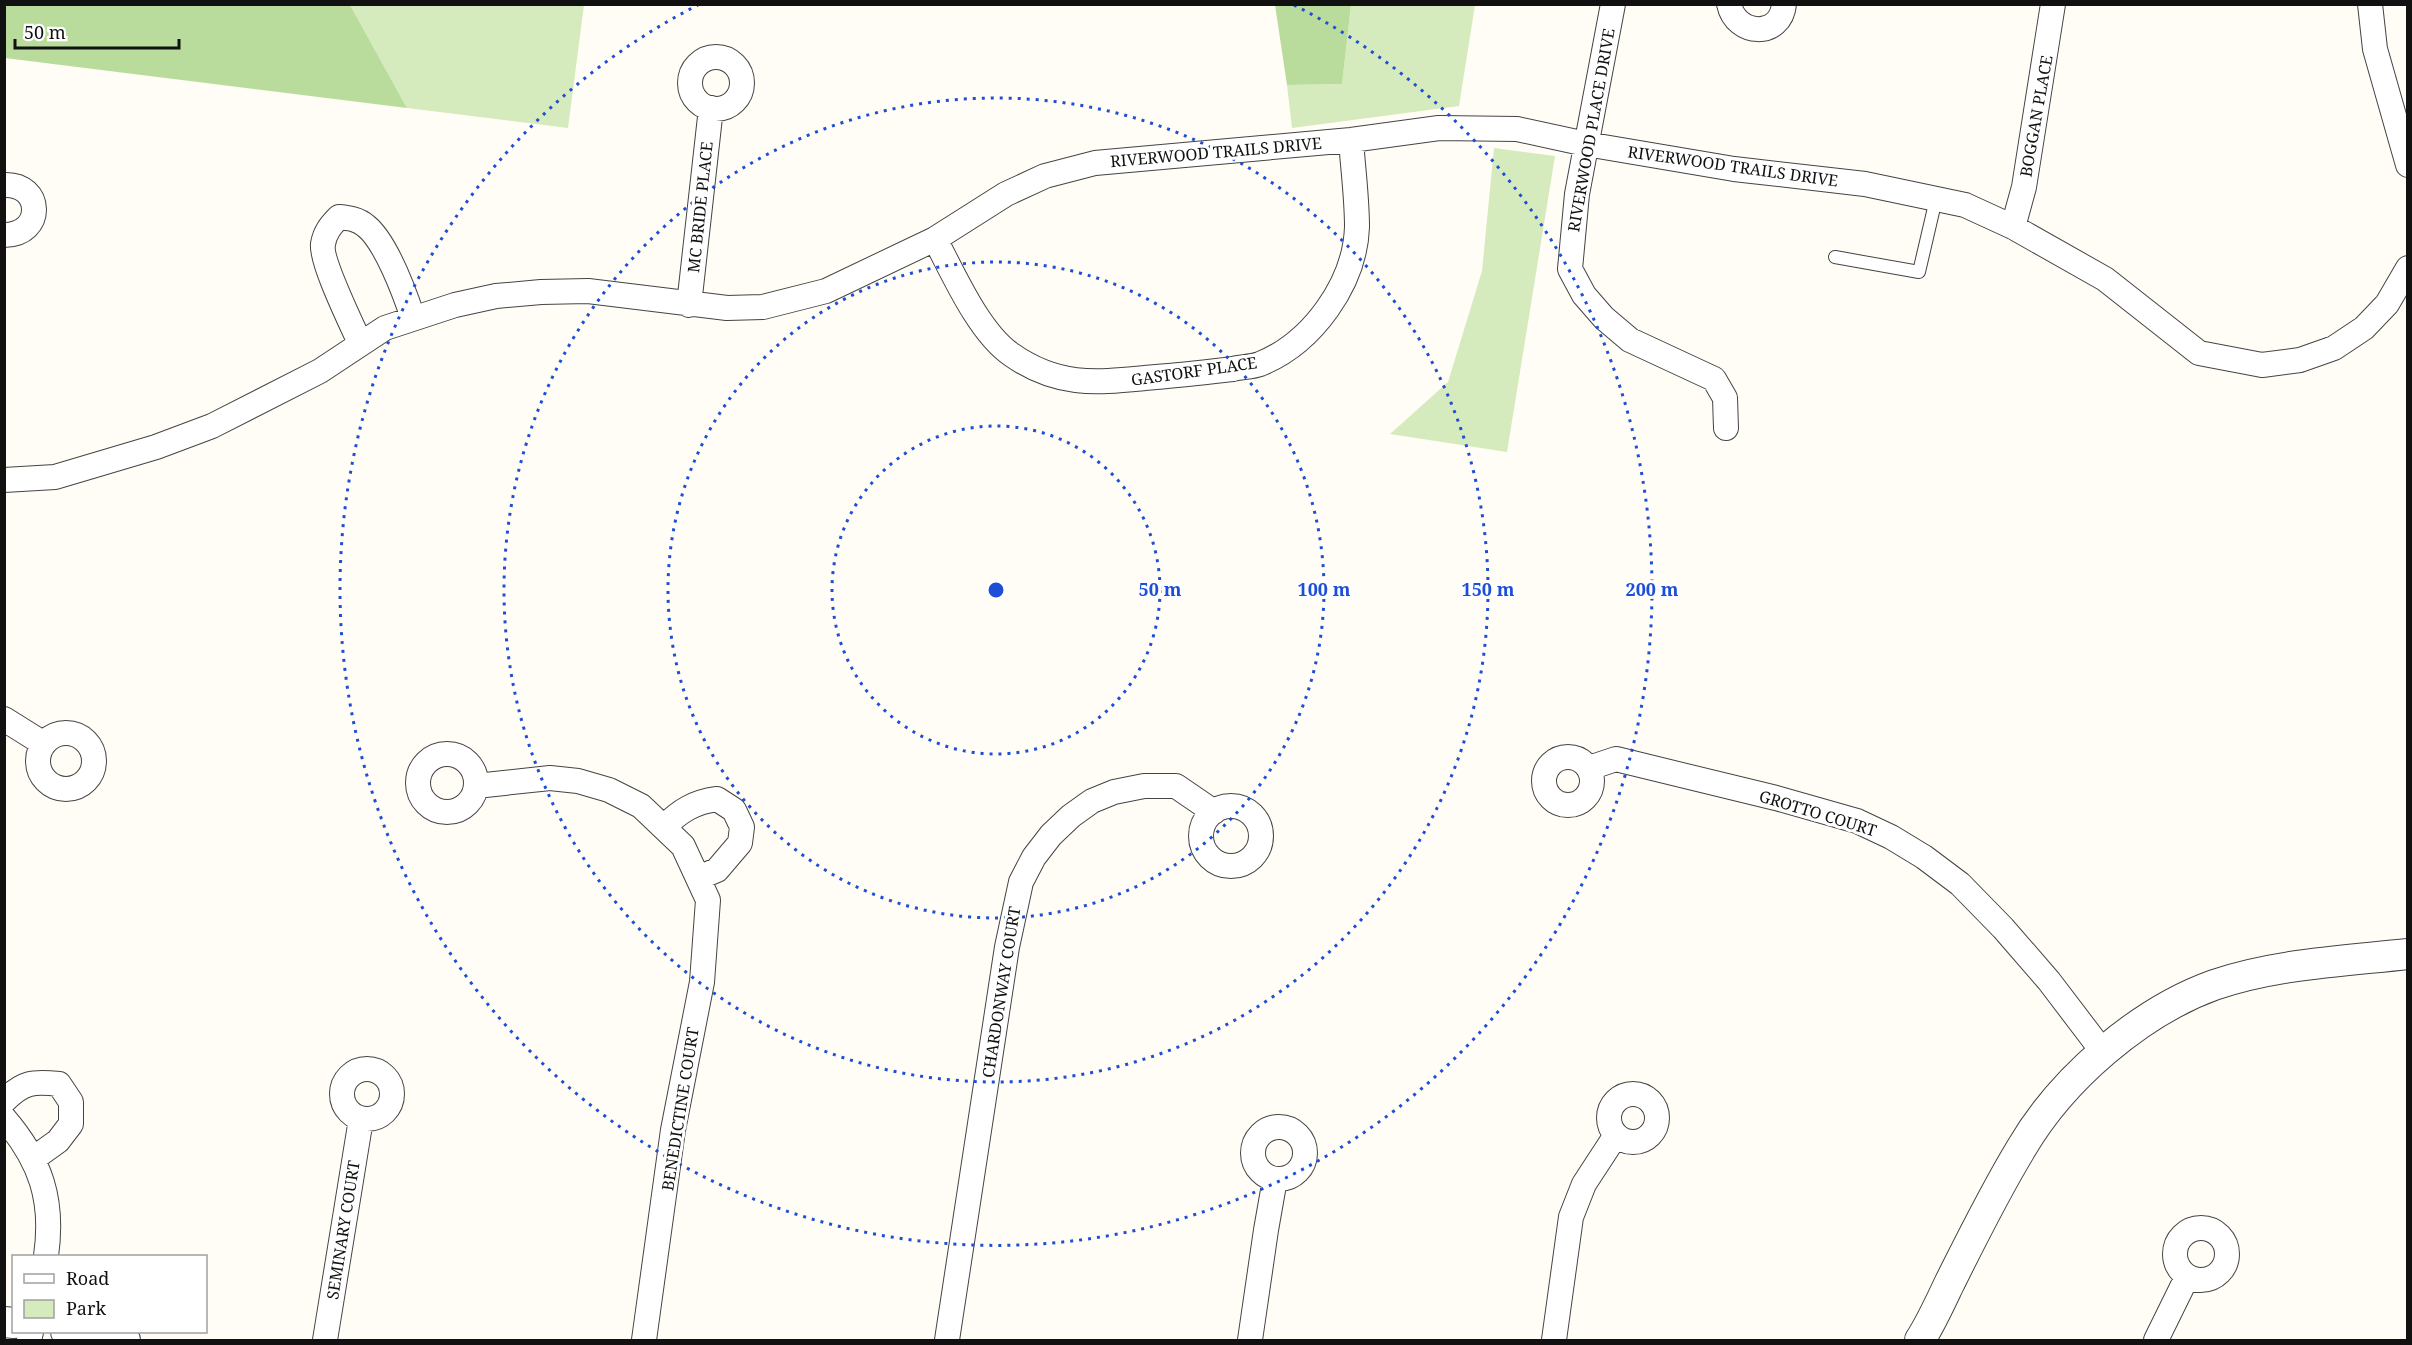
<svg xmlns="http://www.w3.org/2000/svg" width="2412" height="1345" font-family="'Noto Serif',serif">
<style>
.green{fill:#d5ebbd}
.forest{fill:#b9dc9c}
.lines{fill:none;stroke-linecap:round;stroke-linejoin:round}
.service-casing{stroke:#444;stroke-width:14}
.minor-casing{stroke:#444;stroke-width:26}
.tertiary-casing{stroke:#444;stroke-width:32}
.service{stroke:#fff;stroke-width:12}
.minor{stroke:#fff;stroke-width:24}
.tertiary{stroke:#fff;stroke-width:30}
.ring{fill:none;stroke:#1d4ed8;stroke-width:3;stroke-dasharray:3 6}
.labels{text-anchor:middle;stroke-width:6;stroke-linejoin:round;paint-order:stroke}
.street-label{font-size:16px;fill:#111;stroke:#fff}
.centre{fill:#1d4ed8;stroke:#fff;stroke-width:3}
.ring-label{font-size:18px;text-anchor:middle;font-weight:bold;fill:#1d4ed8;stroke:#fff;stroke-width:6;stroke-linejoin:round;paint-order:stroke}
</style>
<rect width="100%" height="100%" fill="#fffdf5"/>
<path class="green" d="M350 5H584L568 128 407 108Z
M1351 5H1475L1459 106 1292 128 1287 85 1342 84Z
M1494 148 1555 156 1507 452 1390 434 1448 382 1482 271Z"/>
<path class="forest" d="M5 4 350 5 407 108 5 58Z
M1275 5H1351L1342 84 1287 85Z"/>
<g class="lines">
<defs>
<path id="service" d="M1835 257 1919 272 1936 199"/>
<path id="minor" d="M1613 4 1577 194 1570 269 1584 295 1604 318 1630 340 1714 379 1725 398 1726 428
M1729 4C1736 37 1781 38 1784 4
M2370 4 2375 49 2408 165
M690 83a26 26 0 1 1 52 0a26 26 0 1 1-52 0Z
M4 185C43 183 45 235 4 235
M2013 227 2024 187 2053 4
M935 239C953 273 979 333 1012 355 1061 389 1100 382 1156 377 1182 375 1207 372 1233 369 1241 367 1252 367 1260 364 1312 343 1355 284 1357 227 1357 198 1353 169 1351 140
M689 305 711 108
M360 343C352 325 320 260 323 244 325 232 331 225 339 217 349 218 358 219 366 226 386 242 405 294 413 318
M4 480 55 477 156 447 212 426 320 371 385 328 455 305 496 296 541 292 588 291 727 308 763 307 826 291 935 239 1006 194 1045 176 1095 163 1351 140 1439 128 1517 129 1586 144 1734 169 1865 184 1965 205 2013 227 2105 279 2199 353 2262 365 2300 360 2334 348 2364 328 2387 304 2408 268
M4 719 44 744
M38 761a28 28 0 1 1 56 0a28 28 0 1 1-56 0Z
M418 783a29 29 0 1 1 58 0a29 29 0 1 1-58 0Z
M1544 781a24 24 0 1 1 48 0a24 24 0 1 1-48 0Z
M1589 768 1616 759 1776 798 1857 821 1891 837 1924 857 1960 884 2003 928 2049 981 2103 1052
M476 786 550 778 578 781 609 790 641 806 683 846 708 900 702 982 673 1130 644 1340
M1201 836a30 30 0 1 1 60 0a30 30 0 1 1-60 0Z
M664 827C680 811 694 802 717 799L734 810 742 827 740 843 717 870 698 878
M342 1094a25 25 0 1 1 50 0a25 25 0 1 1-50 0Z
M1609 1118a24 24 0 1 1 48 0a24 24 0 1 1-48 0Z
M4 1101C23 1082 33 1081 59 1084L71 1102V1124L58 1141 33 1159
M4 1118C41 1161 54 1200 46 1256
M1253 1153a26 26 0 1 1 52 0a26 26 0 1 1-52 0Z
M2175 1254a26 26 0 1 1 52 0a26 26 0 1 1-52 0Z
M29 1340 31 1332
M325 1340 361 1119
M947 1340 1007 947 1021 882 1034 857 1051 835 1071 816 1092 801 1114 792 1144 786H1176L1214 812
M1250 1340 1266 1230 1275 1179
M1554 1340 1571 1217 1584 1184 1616 1135
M2156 1340 2187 1277"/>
<path id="tertiary" d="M4 1322 14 1323
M66 1332 125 1340
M1920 1340C1931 1323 1940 1303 1949 1284 1972 1238 1995 1191 2022 1147 2062 1079 2139 1012 2214 985 2275 964 2344 961 2408 954"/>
</defs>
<use href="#service" class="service-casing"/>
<use href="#minor" class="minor-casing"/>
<use href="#tertiary" class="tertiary-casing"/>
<use href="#service" class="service"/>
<use href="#minor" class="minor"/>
<use href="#tertiary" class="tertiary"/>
</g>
<g class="ring">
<circle cx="996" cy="590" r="164"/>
<circle cx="996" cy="590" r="328"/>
<circle cx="996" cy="590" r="492"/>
<path d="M1294 5A656 656 0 1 1 698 5"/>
</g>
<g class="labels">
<g class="street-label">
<text transform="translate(2036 116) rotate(-80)" y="6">BOGGAN PLACE</text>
<text transform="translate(1591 130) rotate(-80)" y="6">RIVERWOOD PLACE DRIVE</text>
<text transform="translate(1216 152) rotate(-5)" y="6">RIVERWOOD TRAILS DRIVE</text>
<text transform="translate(1733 166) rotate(8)" y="6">RIVERWOOD TRAILS DRIVE</text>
<text transform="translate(700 207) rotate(-84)" y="6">MC BRIDE PLACE</text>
<text transform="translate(1194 371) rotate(-8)" y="6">GASTORF PLACE</text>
<text transform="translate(1818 813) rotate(17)" y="6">GROTTO COURT</text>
<text transform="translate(1001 992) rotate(-81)" y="6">CHARDONWAY COURT</text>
<text transform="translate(680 1109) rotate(-81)" y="6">BENEDICTINE COURT</text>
<text transform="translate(343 1230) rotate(-81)" y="6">SEMINARY COURT</text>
</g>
</g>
<circle cx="996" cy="590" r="9" class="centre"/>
<g class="ring-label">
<text x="1160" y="596">50 m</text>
<text x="1324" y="596">100 m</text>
<text x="1488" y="596">150 m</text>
<text x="1652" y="596">200 m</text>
</g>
<rect width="2412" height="1345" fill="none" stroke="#111111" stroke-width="12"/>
<rect x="12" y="1255" width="195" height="78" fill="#ffffff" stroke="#a0a0a0" stroke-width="1.5"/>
<rect x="24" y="1274" width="30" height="9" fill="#ffffff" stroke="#a0a0a0" stroke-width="1.5"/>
<text x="66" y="1285" font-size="18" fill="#111111">Road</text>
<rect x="24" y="1300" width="30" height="18" fill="#d5ebbd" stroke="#a0a0a0" stroke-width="1.5"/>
<text x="66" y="1315" font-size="18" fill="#111111">Park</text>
<path d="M15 39v9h164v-9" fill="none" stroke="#111111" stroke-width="3"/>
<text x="24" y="39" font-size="18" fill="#111111" stroke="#ffffff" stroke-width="4.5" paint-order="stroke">50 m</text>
</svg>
